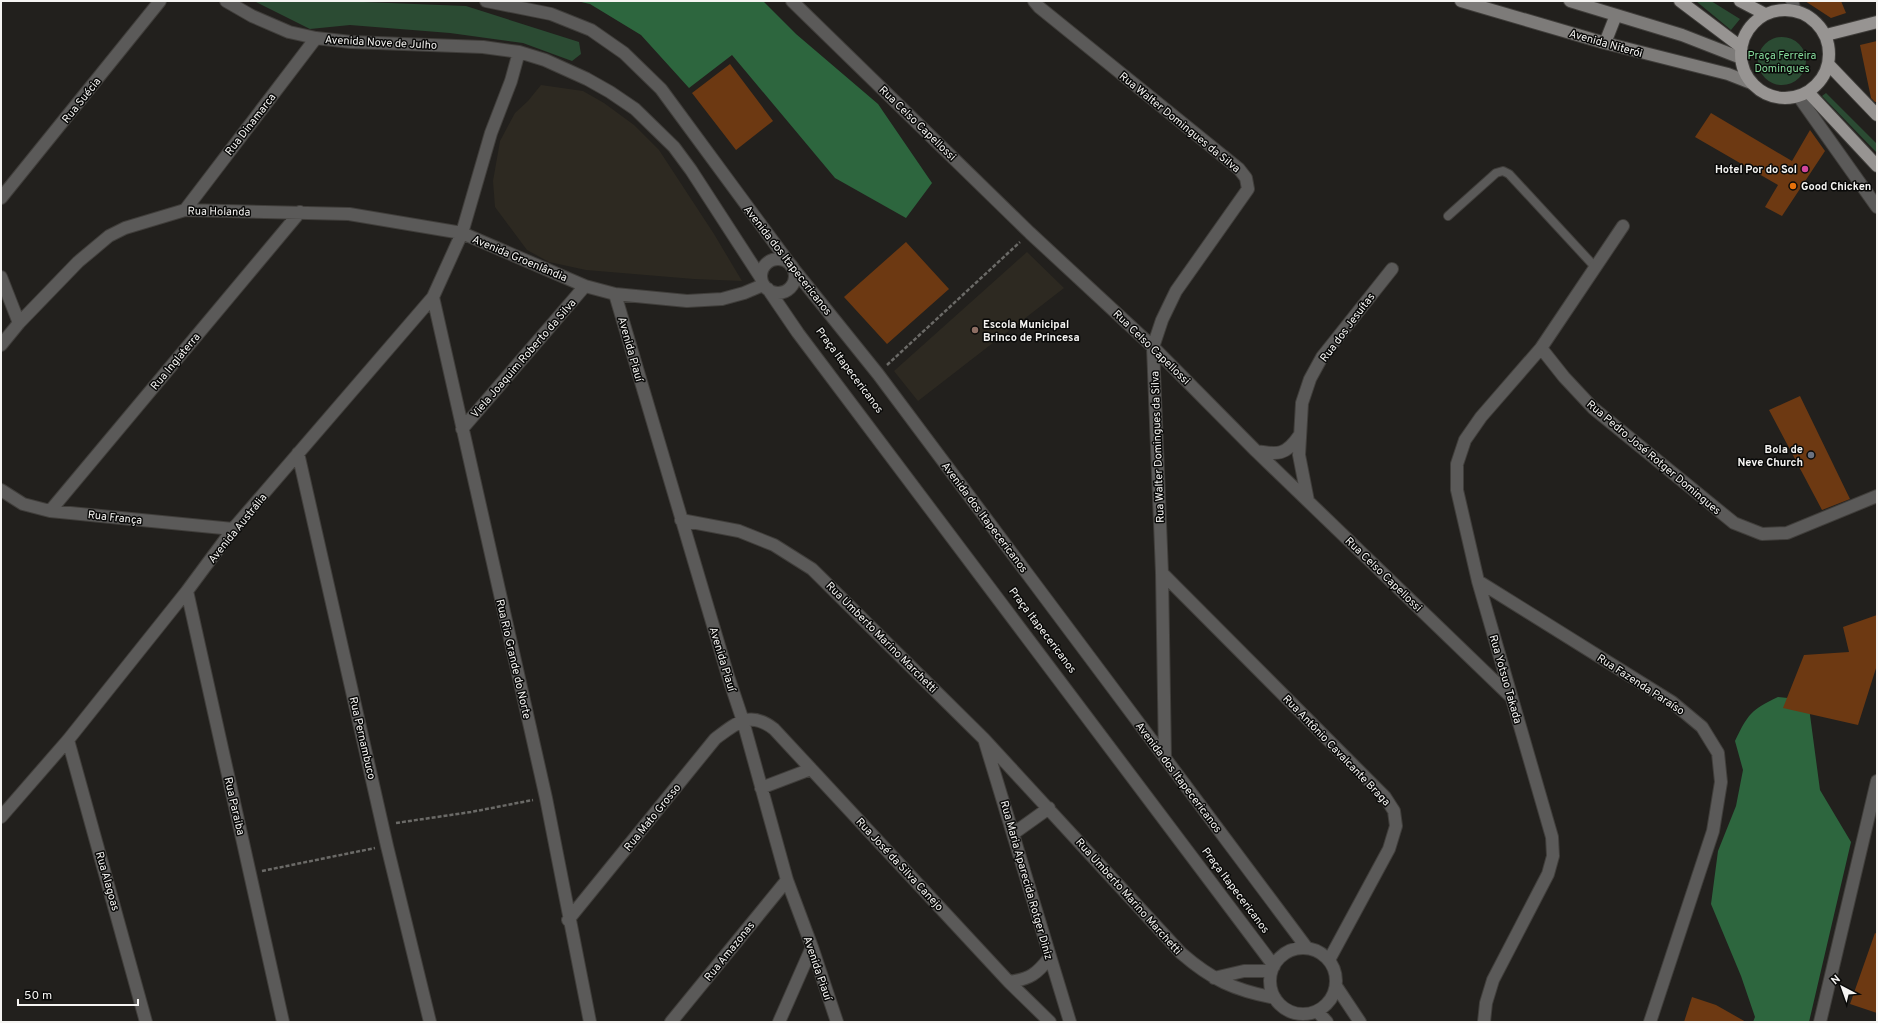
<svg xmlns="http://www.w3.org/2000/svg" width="1878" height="1023" font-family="Overpass,sans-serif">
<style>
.built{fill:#2d2921}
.green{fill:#2b4b33}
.forest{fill:#2d663e}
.building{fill:#6d3912}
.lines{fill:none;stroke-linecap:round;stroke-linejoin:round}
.lane-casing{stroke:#403e3b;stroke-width:10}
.street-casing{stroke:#403e3b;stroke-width:14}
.secondary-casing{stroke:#403e3b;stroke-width:14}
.primary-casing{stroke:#403e3b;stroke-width:14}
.path{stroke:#6b6a67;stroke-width:2.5;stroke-dasharray:4 2;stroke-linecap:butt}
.lane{stroke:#5b5a59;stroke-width:8}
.street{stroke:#5b5a59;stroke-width:12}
.secondary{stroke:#7d7b79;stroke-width:12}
.primary{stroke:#979492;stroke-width:12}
.hotel-dot{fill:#d1479c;stroke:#0a0a09;stroke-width:1.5}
.food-dot{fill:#e8710a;stroke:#0a0a09;stroke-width:1.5}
.education-dot{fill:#8d6e63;stroke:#0a0a09;stroke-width:1.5}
.worship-dot{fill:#6b7280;stroke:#0a0a09;stroke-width:1.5}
.labels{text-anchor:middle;stroke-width:3;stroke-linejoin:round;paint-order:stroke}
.street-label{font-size:11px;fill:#f5f4f2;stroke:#0a0a09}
.park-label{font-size:11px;fill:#83d698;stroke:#0a0a09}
.poi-label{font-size:11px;font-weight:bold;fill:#f5f4f2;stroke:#0a0a09;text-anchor:end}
</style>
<rect width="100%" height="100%" fill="#22201d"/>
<path class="built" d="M541 85 583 91 604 103 634 125 659 150 714 234 742 281 694 279 586 270 549 262 527 250 495 207 493 181 500 141 515 113 528 101Z
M1027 252 1064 288 918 401 894 371Z"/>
<path class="green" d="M254 1H338L466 6 579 42 581 54 572 61 523 43 450 33 350 25 310 29Z
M1696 1H1711L1740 19 1731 30Z
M1758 61a24 24 0 1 1 48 0a24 24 0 1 1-48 0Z
M1826 93 1877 144V153L1822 96Z"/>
<path class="forest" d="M577 1H763L796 34 878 104 932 183 906 218 835 178 732 55 689 88 641 35 590 4Z
M1778 697 1808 700 1820 790 1851 842 1809 1022H1753L1755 1017 1741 976 1711 904 1718 851 1736 806 1743 770 1735 741C1748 714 1751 710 1778 697Z"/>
<path class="building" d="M1805 1H1841L1846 13 1831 18Z
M1877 41V102H1875L1871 98 1860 45Z
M730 64 773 121 736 150 692 93Z
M1711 113 1792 161 1810 130 1825 151 1782 216 1765 207 1778 185 1695 137Z
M906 242 949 289 887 344 844 297Z
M1800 396 1850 499 1822 510 1769 410Z
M1877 615V665L1858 725 1783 708 1804 655 1849 652 1843 627Z
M1875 933 1877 934V1013L1850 1004Z
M1692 997 1716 1005 1746 1022H1684Z"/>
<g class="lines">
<defs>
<path id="lane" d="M1448 216 1496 173 1503 171 1509 174 1596 268"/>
<path id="street" d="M226 1 252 16 289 32 316 38 351 42 483 47 519 52 545 60 587 79 610 92 635 109 674 147 691 170 761 278
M486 1 551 14 591 30 624 53 661 89 792 267 878 374 1307 948
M792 1 1030 233 1153 347 1256 451 1510 696
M1034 1 1039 7 1239 169 1246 178 1248 189 1176 291 1162 320 1153 347 1162 573 1165 758
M1792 1 1795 11
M1799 97 1877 207
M1 198 160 1
M185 210 316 38
M761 276a17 17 0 1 1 34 0a17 17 0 1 1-34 0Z
M1 277 19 323
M768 289 798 333 1274 966
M615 294 728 676 743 721 787 880 812 947 837 1022
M433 297 546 798 590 1022
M1 345 19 323 78 262 109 236 125 228 185 210 349 214 462 233 585 286 615 294 687 301 722 299 744 293 763 285
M1541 348 1564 377 1593 408 1734 523 1762 534 1787 533 1877 496
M462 429 585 286
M1256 451C1278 455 1286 455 1299 436
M298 453 387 846 430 1022
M1 490 23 504 50 511 233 529
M1308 501 1299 455 1302 403 1310 379 1322 357 1392 269
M50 511 300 212
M681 520 739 531 774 545 812 569 984 739 1181 953C1212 980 1234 990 1275 998
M1162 573 1385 797 1394 811 1396 826 1389 849 1329 960
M1478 581 1672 702 1702 727 1718 753 1721 782 1713 831 1650 1022
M187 591 283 1022
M68 740 146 1022
M985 742 1070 1022
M761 788 811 769
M1 817 68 740 187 591 233 529 433 297 462 233 491 133 511 81 519 52
M1014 833 1049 808
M568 920 715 739C736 723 750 710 774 729L1009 982 1050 1022
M1270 981a33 33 0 1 1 66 0a33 33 0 1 1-66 0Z
M1214 978 1244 971H1271
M1009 982C1030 979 1037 974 1050 957
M1336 986 1360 1022
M1317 1011 1327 1022
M671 1022 787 880
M779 1022 812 947
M1484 1022 1486 1003 1493 980 1548 874 1553 856 1552 837 1478 581 1457 490V464L1465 440 1481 417 1541 348 1623 226
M1820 1022 1877 781"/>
<path id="secondary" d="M1461 1 1605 43 1728 74 1751 83
M1570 1 1682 35 1741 58
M1605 43 1616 15"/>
<path id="primary" d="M1680 1 1741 47
M1740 1 1765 14
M1741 54a44 44 0 1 1 88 0a44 44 0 1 1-88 0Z
M1826 35 1877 22
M1829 65 1877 115
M1808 92 1877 166"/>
</defs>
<use href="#lane" class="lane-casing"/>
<use href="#street" class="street-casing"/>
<use href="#secondary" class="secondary-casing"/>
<use href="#primary" class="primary-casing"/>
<path class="path" d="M887 365 1020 242
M396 823 471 812 533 800
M262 871 375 848"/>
<use href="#lane" class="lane"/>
<use href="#street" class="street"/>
<use href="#secondary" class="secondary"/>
<use href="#primary" class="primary"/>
</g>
<circle class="hotel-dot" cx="1805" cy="169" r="4"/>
<circle class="food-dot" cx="1793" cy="186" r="4"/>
<circle class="education-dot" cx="975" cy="330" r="4"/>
<circle class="worship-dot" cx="1811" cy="455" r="4"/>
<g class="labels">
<g class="street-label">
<text transform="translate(381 42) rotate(3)" y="4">Avenida Nove de Julho</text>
<text transform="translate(1606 43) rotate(16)" y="4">Avenida Niterói</text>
<text transform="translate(81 100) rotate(-51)" y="4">Rua Suécia</text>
<text transform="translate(1180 122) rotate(39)" y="4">Rua Walter Domingues da Silva</text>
<text transform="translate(918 123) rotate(44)" y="4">Rua Celso Capellossi</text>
<text transform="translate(250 124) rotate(-52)" y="4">Rua Dinamarca</text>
<text transform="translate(219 211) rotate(1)" y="4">Rua Holanda</text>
<text transform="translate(520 258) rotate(23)" y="4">Avenida Groenlândia</text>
<text transform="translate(788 260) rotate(52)" y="4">Avenida dos Itapecericanos</text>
<text transform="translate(1347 327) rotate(-53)" y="4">Rua dos Jesuítas</text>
<text transform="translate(1152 347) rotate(44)" y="4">Rua Celso Capellossi</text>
<text transform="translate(631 349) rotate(74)" y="4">Avenida Piauí</text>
<text transform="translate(523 358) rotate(-49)" y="4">Viela Joaquim Roberto da Silva</text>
<text transform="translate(175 361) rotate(-50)" y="4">Rua Inglaterra</text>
<text transform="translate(850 370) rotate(53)" y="4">Praça Itapecericanos</text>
<text transform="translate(1157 447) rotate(-92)" y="4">Rua Walter Domingues da Silva</text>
<text transform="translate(1654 457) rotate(40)" y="4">Rua Pedro José Rotger Domingues</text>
<text transform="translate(115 517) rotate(6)" y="4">Rua França</text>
<text transform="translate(985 517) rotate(53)" y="4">Avenida dos Itapecericanos</text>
<text transform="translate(237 528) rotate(-51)" y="4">Avenida Austrália</text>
<text transform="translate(1384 574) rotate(44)" y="4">Rua Celso Capellossi</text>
<text transform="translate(1043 630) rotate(53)" y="4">Praça Itapecericanos</text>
<text transform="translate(882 637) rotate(45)" y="4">Rua Umberto Marino Marchetti</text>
<text transform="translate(514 659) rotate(77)" y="4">Rua Rio Grande do Norte</text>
<text transform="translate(723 659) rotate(73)" y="4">Avenida Piauí</text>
<text transform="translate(1506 679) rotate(74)" y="4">Rua Yotsuo Takada</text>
<text transform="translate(1641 684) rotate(33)" y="4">Rua Fazenda Paraíso</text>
<text transform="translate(363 738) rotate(77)" y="4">Rua Pernambuco</text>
<text transform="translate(1337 750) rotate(46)" y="4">Rua Antônio Cavalcante Braga</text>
<text transform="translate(1179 777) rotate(53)" y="4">Avenida dos Itapecericanos</text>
<text transform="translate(235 806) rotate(77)" y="4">Rua Paraiba</text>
<text transform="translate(652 817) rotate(-51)" y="4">Rua Mato Grosso</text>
<text transform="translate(900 864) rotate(47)" y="4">Rua José da Silva Canejo</text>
<text transform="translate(1027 880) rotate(74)" y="4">Rua Maria Aparecida Rotger Diniz</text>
<text transform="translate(108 881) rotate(74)" y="4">Rua Alagoas</text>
<text transform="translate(1236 890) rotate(53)" y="4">Praça Itapecericanos</text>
<text transform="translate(1129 896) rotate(48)" y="4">Rua Umberto Marino Marchetti</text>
<text transform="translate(729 951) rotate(-51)" y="4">Rua Amazonas</text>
<text transform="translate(818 968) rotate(71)" y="4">Avenida Piauí</text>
</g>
<g class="park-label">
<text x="1782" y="59">Praça Ferreira<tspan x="1782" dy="13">Domingues</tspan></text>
</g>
<g class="poi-label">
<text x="1797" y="173">Hotel Por do Sol</text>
<text x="1801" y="190" text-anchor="start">Good Chicken</text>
<text x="983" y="328" text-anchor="start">Escola Municipal<tspan x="983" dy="13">Brinco de Princesa</tspan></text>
<text x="1803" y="453">Bola de<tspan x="1803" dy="13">Neve Church</tspan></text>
</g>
</g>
<rect width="1878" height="1023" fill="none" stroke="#f5f4f2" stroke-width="4"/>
<g transform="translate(1842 987) rotate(319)" stroke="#0a0a09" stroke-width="3" paint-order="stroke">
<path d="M0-3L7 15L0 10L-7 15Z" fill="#f5f4f2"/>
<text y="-6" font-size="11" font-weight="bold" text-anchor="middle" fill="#f5f4f2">N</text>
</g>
<path d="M18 999v6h120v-6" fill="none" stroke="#f5f4f2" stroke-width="2"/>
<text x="24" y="999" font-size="12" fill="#f5f4f2" stroke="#0a0a09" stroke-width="3" paint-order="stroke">50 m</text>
</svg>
